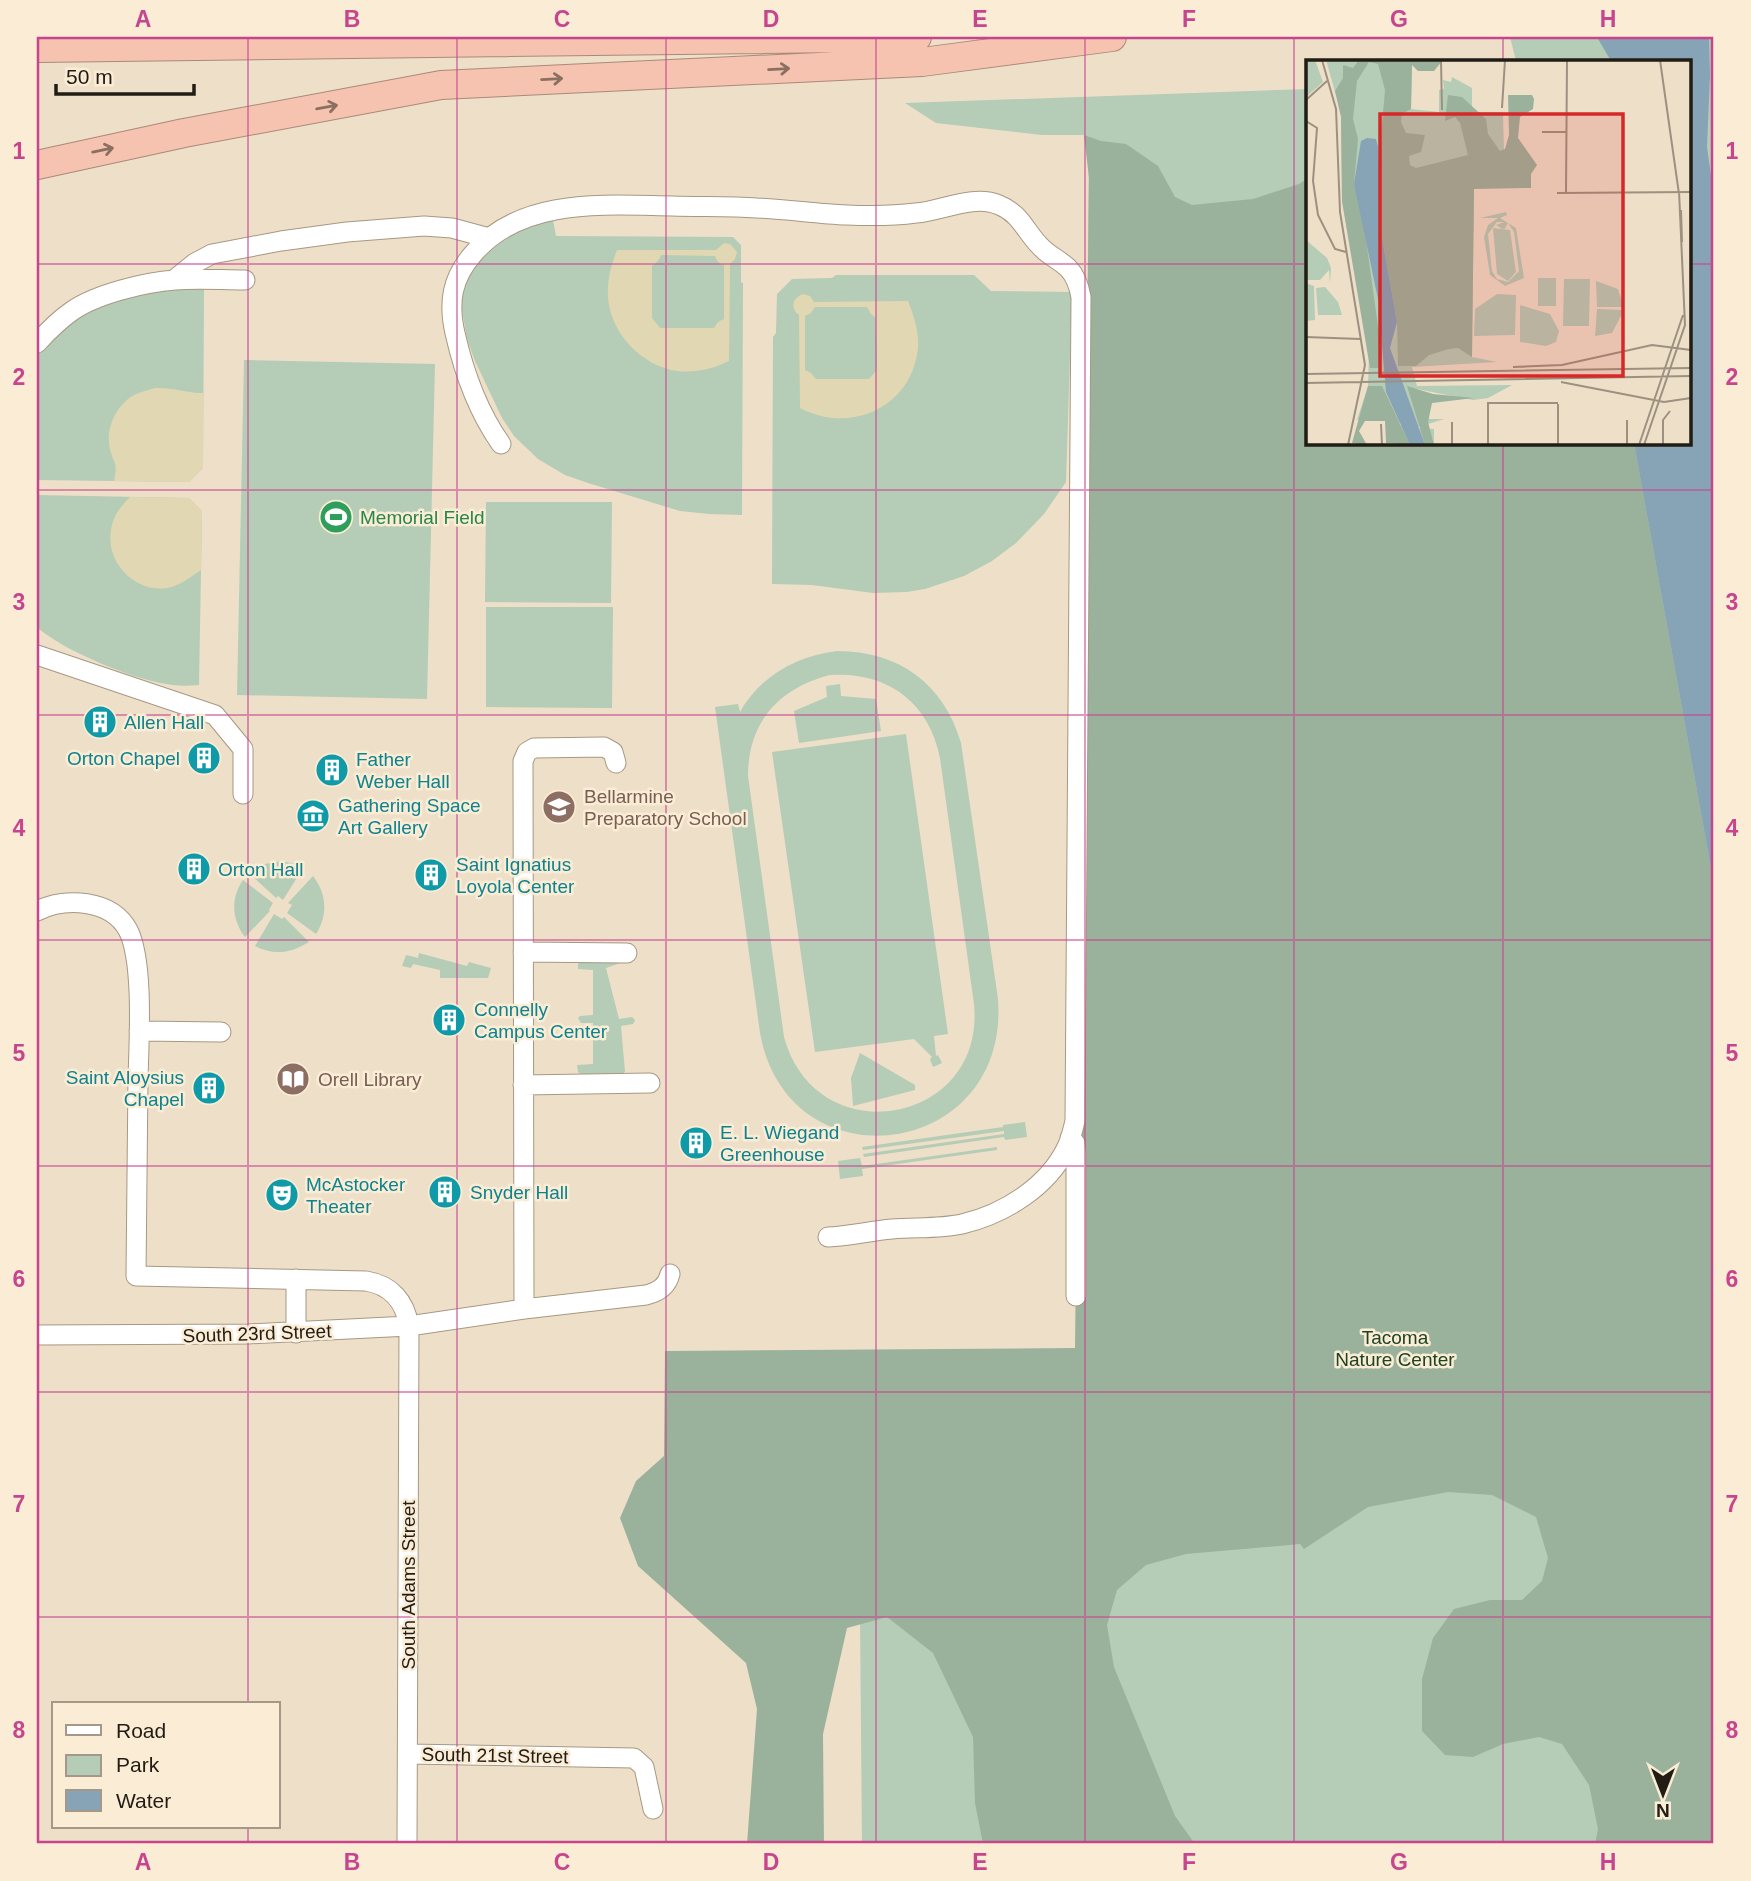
<svg xmlns="http://www.w3.org/2000/svg" width="1751" height="1881" font-family="Helvetica,sans-serif">
<style>
.green{fill:#b5ccb6;fill-rule:evenodd}
.forest{fill:#9ab29b}
.sand{fill:#e1d8b3;fill-rule:evenodd}
.water{fill:#87a3b6}
.lines{fill:none;stroke-linecap:round;stroke-linejoin:round}
.minor-casing{stroke:#a79883;stroke-width:21}
.highway-casing{stroke:#ab8979;stroke-width:30}
.minor{stroke:#fff;stroke-width:19}
.highway{stroke:#f5c3b0;stroke-width:28}
.oneway{stroke:#8b7062}
.grid{fill:none;stroke:#c7458e;stroke-width:2;stroke-opacity:0.55}
.labels{text-anchor:middle;stroke-width:5;stroke-linejoin:round;paint-order:stroke}
.leisure-label{font-size:19px;fill:#27864d;stroke:#fbecd5;text-anchor:start}
.culture-label{font-size:19px;fill:#0d838f;stroke:#fbecd5;text-anchor:start}
.education-label{font-size:19px;fill:#785e54;stroke:#fbecd5;text-anchor:start}
.street-label{font-size:19px;fill:#211c14;stroke:#fbecd5}
.park-label{font-size:19px;fill:#1d4422;stroke:#fbecd5}
.inset-road{fill:none;stroke:#9c9180;stroke-width:2}
.view{fill:#d62828;fill-opacity:0.15;stroke:#d62828;stroke-width:3.5}
.inset-edge{fill:none;stroke:#211c14;stroke-width:3.5}
.neatline{fill:none;stroke:#c7458e;stroke-width:2.5}
.grid-label{font-size:23px;text-anchor:middle;font-weight:bold;fill:#c7458e}
</style>
<rect width="100%" height="100%" fill="#eedfc8"/>
<path class="green" d="M1510 37H1714V1844H862L860 1613H1076L1089 137 1084 135H1042L936 123 905 103 1308 89V443H1690V61H1516Z
M553 220 556 236 733 237 741 245V282L743 283 742 515 709 514 680 511 588 483 565 475 538 459 514 436 502 418 475 361 467 339 462 310V296L465 283 478 256 524 226Z
M836 275H974L991 291 1072 292 1066 482 1044 514 1016 543 992 561 964 576 925 589 907 592 873 593 812 585 772 584 773 337 776 333 777 294 792 279 832 278Z
M204 286 203 468 189 482 37 480V353L59 327 121 296Z
M244 360 435 364 427 699 237 695Z
M37 495 189 498 202 511 199 685C187 686 177 686 166 684 132 679 62 650 37 627Z
M486 502H612L611 603 485 602Z
M486 607H613L612 708 486 707Z
M837 651C899 651 944 684 961 743L998 999C1010 1160 788 1188 760 1033L715 707 738 704 740 712C760 676 797 656 837 651ZM830 675C887 671 929 702 940 758L974 1004C986 1125 816 1155 784 1037L748 776C748 722 779 688 830 675Z
M840 684 841 696 876 699 881 731 799 743 794 711 827 697 826 686Z
M906 734 948 1034 934 1036 936 1056 938 1055 942 1063 933 1067 930 1059 932 1057 914 1039 815 1052 772 752Z
M281 861 296 864 303 868 283 900 278 896 276 898 249 873 265 864Z
M313 876C327 894 328 915 316 934L287 913 292 905 288 903Z
M243 880 273 903 269 910 270 911 245 937C232 920 230 899 243 880Z
M274 914 282 919 284 917 309 942C291 953 274 956 255 946Z
M419 953 467 966 469 962 491 968 488 978H440V970L413 964 411 968 402 966 406 955 418 958Z
M580 962 620 963 606 968 619 1019 632 1017 635 1020 633 1024 621 1026 625 1072H624V1077L583 1076 578 1072 577 1065 593 1064V1023H581L578 1018 580 1016 593 1015V970L578 969V964Z
M860 1053 915 1085V1090L853 1106 851 1078Z
M1025 1122 1027 1137 1005 1140 1004 1137 864 1157 863 1154 1004 1134V1131L863 1150 862 1147 1003 1127V1125Z
M997 1147V1150L862 1169 863 1176 840 1179 838 1161 860 1158 862 1166Z"/>
<path class="forest" d="M1084 135 1101 141 1126 144 1158 166 1175 197 1192 205 1253 199 1299 184 1308 178V443H1634L1714 885V1844H1595L1598 1829 1589 1785 1562 1744 1539 1737 1503 1744 1473 1757 1445 1755 1422 1731V1679L1433 1638 1454 1609 1490 1600H1522L1542 1581 1548 1558 1536 1517 1492 1495 1448 1492 1368 1507 1304 1549 1300 1544 1186 1554 1146 1565 1117 1590 1107 1625 1114 1667 1175 1816 1195 1844H983L975 1803 973 1737 933 1653 887 1617 847 1628 823 1734 824 1844H747L757 1709 746 1663 638 1566 620 1518 636 1481 664 1456 665 1351 1075 1348 1089 178Z"/>
<path class="sand" d="M724 243 730 244 737 252 735 259 730 264 729 361C713 369 695 373 677 371 642 366 610 333 608 297 607 281 611 265 617 250H716ZM661 255 715 256 718 262 724 265V319L718 322 714 328H660L652 318V266L658 261Z
M803 294 810 296 814 302 908 301C914 316 919 331 918 348 912 407 851 435 800 408L799 315C790 309 792 298 803 294ZM815 307H867L871 314 876 318 877 370 869 379H816L811 373 805 370V316L811 313Z
M155 388C172 387 186 393 203 393V468L189 482 114 481C118 461 114 466 110 449 105 429 116 405 134 395 140 392 148 390 155 388Z
M130 497 189 498 202 511 201 570C190 577 180 586 167 588 135 593 105 562 111 530 113 516 120 507 130 497Z"/>
<path class="water" d="M1597 37H1709L1710 75 1707 147 1714 197V885L1634 443H1690V61H1611Z"/>
<g class="lines">
<defs>
<path id="minor" d="M174 280 195 263 212 254 281 241 347 232 424 226 452 228 489 238
M37 343C48 331 59 320 72 311 96 294 146 282 175 280 198 278 222 280 245 280
M501 444C477 410 464 373 455 333 448 302 452 278 473 254 521 197 605 205 672 206 700 207 729 206 757 208 787 209 817 214 847 215 870 216 893 216 916 213 942 211 973 194 999 205 1022 214 1026 234 1043 249 1050 256 1061 261 1068 268 1076 276 1079 286 1081 297L1075 1121C1073 1129 1071 1139 1067 1147 1048 1187 1004 1214 962 1224 939 1229 915 1227 892 1229 870 1231 849 1236 828 1237
M37 655 215 715 243 749V794
M37 911C65 897 111 899 128 930 144 961 139 1042 138 1078 137 1144 137 1210 136 1276L366 1281C391 1285 405 1301 409 1326L407 1844
M523 952 627 953
M139 1031 221 1032
M523 1085 650 1083
M1070 1138 1075 1143 1076 1153V1296
M296 1279V1333
M524 1309 523 761 527 752 534 748 604 747 613 752 616 763
M37 1335 248 1334 409 1326 524 1309 646 1295C659 1292 667 1286 670 1274
M408 1754 634 1758 644 1767 653 1809"/>
<path id="highway" d="M37 48 917 37
M37 165 184 133 441 85 922 62 1112 37"/>
</defs>
<use href="#minor" class="minor-casing"/>
<use href="#highway" class="highway-casing"/>
<use href="#minor" class="minor"/>
<use href="#highway" class="highway"/>
</g>
<defs><path id="oneway-shaft" d="M-6 0H5M1.5-3L5.5 0L1.5 3" fill="none" stroke-width="1.6" stroke-linecap="round" stroke-linejoin="round" transform="scale(1.75)"/></defs>
<g class="oneway">
<use href="#oneway-shaft" transform="translate(779 69) rotate(-3)"/>
<use href="#oneway-shaft" transform="translate(552 79) rotate(-3)"/>
<use href="#oneway-shaft" transform="translate(327 107) rotate(-10)"/>
<use href="#oneway-shaft" transform="translate(103 150) rotate(-12)"/>
</g>
<path class="grid" d="M248 37V1704M457 37V1844M666 37V1844M876 37V1844M1085 37V1844M1294 37V1844M1503 37V61M37 264H1308M1690 264H1714M1503 443V1844M37 490H1714M37 715H1714M37 940H1714M37 1166H1714M37 1392H1714M37 1617H1714M248 1827V1844"/>
<defs>
<symbol id="stadium-disc" viewBox="-11 -11 22 22"><circle r="9.5" fill="#2e9e5b" stroke="#fbecd5"/><path d="M0-5a6.5 5 0 1 0 0 10a6.5 5 0 1 0 0-10ZM-3.5-1.8h7v3.6h-7Z" fill="#fff"/></symbol>
<symbol id="building-disc" viewBox="-11 -11 22 22"><circle r="9.5" fill="#0f9aa8" stroke="#fbecd5"/><path d="M-4-6H4V6H1V3H-1V6H-4ZM-2.5-4.3h1.7v1.8h-1.7ZM.8-4.3h1.7v1.8H.8ZM-2.5-1h1.7V.8h-1.7ZM.8-1h1.7V.8H.8Z" fill="#fff"/></symbol>
<symbol id="school-disc" viewBox="-11 -11 22 22"><circle r="9.5" fill="#8d6e63" stroke="#fbecd5"/><path d="M0-5L7-2L0 1L-7-2ZM-4 1L0 2.5L4 1V4Q0 6-4 4Z" fill="#fff"/></symbol>
<symbol id="museum-disc" viewBox="-11 -11 22 22"><circle r="9.5" fill="#0f9aa8" stroke="#fbecd5"/><path d="M0-6L6-3V-2H-6V-3ZM-5-1h2V3h-2ZM-1-1h2V3h-2ZM3-1h2V3H3ZM-6 4H6V6H-6Z" fill="#fff"/></symbol>
<symbol id="library-disc" viewBox="-11 -11 22 22"><circle r="9.5" fill="#8d6e63" stroke="#fbecd5"/><path d="M-6-4Q-3-5.5-.7-3.5V5Q-3 3-6 4ZM6-4Q3-5.5 .7-3.5V5Q3 3 6 4Z" fill="#fff"/></symbol>
<symbol id="theatre-disc" viewBox="-11 -11 22 22"><circle r="9.5" fill="#0f9aa8" stroke="#fbecd5"/><path d="M-5-5.5Q0-4 5-5.5V0Q5 5 0 6Q-5 5-5 0ZM-3.3-2.5H-1v1.5H-3.3ZM1-2.5H3.3v1.5H1ZM-2.8 1Q0 5.5 2.8 1Z" fill="#fff"/></symbol>
</defs>
<g fill-rule="evenodd">
<use href="#stadium-disc" x="317" y="498" width="38" height="38"/>
<use href="#building-disc" x="81" y="703" width="38" height="38"/>
<use href="#building-disc" x="185" y="739" width="38" height="38"/>
<use href="#building-disc" x="313" y="751" width="38" height="38"/>
<use href="#school-disc" x="540" y="788" width="38" height="38"/>
<use href="#museum-disc" x="294" y="797" width="38" height="38"/>
<use href="#building-disc" x="175" y="850" width="38" height="38"/>
<use href="#building-disc" x="412" y="856" width="38" height="38"/>
<use href="#building-disc" x="430" y="1001" width="38" height="38"/>
<use href="#library-disc" x="274" y="1060" width="38" height="38"/>
<use href="#building-disc" x="190" y="1069" width="38" height="38"/>
<use href="#building-disc" x="677" y="1124" width="38" height="38"/>
<use href="#building-disc" x="426" y="1173" width="38" height="38"/>
<use href="#theatre-disc" x="263" y="1176" width="38" height="38"/>
</g>
<g class="labels">
<g class="leisure-label">
<text x="360" y="524">Memorial Field</text>
</g>
<g class="culture-label">
<text x="124" y="729">Allen Hall</text>
<text x="180" y="765" text-anchor="end">Orton Chapel</text>
<text x="356" y="766">Father<tspan x="356" dy="22">Weber Hall</tspan></text>
<text x="338" y="812">Gathering Space<tspan x="338" dy="22">Art Gallery</tspan></text>
<text x="456" y="871">Saint Ignatius<tspan x="456" dy="22">Loyola Center</tspan></text>
<text x="218" y="876">Orton Hall</text>
<text x="474" y="1016">Connelly<tspan x="474" dy="22">Campus Center</tspan></text>
<text x="184" y="1084" text-anchor="end">Saint Aloysius<tspan x="184" dy="22">Chapel</tspan></text>
<text x="720" y="1139">E. L. Wiegand<tspan x="720" dy="22">Greenhouse</tspan></text>
<text x="306" y="1191">McAstocker<tspan x="306" dy="22">Theater</tspan></text>
<text x="470" y="1199">Snyder Hall</text>
</g>
<g class="education-label">
<text x="584" y="803">Bellarmine<tspan x="584" dy="22">Preparatory School</tspan></text>
<text x="318" y="1086">Orell Library</text>
</g>
<g class="street-label">
<text transform="translate(257 1333) rotate(-2)" y="7">South 23rd Street</text>
<text transform="translate(408 1585) rotate(-90)" y="7">South Adams Street</text>
<text transform="translate(495 1755) rotate(1)" y="7">South 21st Street</text>
</g>
<g class="park-label">
<text x="1395" y="1344">Tacoma<tspan x="1395" dy="22">Nature Center</tspan></text>
</g>
</g>
<g transform="translate(1306 60)">
<rect width="385" height="385" fill="#eedfc8"/>
<path d="M0 0H9L17 22 0 37ZM20 0H106L105 49 133 52V30L138 29 137 20 145 22 146 17 166 28V52H197L198 92 168 129 166 297 191 302 106 307 111 326 206 325 182 338 167 340 111 329 112 359H138L109 368 128 369V385H95V361L80 383V361L51 360 62 326 63 294 36 141 35 53ZM200 152 201 155 194 158 210 168 218 218 199 226 184 215 178 177 182 165 192 158H174ZM191 162H198L190 165 198 170 202 163 208 172 213 211 202 222 191 219 186 211 182 174ZM187 168 204 170 210 212 202 221 191 214ZM0 180 21 198 25 208 24 223 23 210 14 220H0ZM232 218H250V246H232ZM258 219H284L283 266H257ZM290 221 312 229 318 247H291ZM0 223 8 226 9 260 0 261ZM19 227 32 242 36 255H12L10 228ZM191 234 210 235 209 275 168 276 169 249ZM214 245 244 254 253 271 250 282 240 286 214 282ZM291 249 318 250 306 273 289 276Z" fill="#b5ccb6" fill-rule="evenodd"/>
<path d="M53 0H137L128 11H112L106 5 105 49 96 54 95 62 100 73 119 75 115 92 103 96 104 105 110 108 162 95 154 63 149 57 139 61 142 35 156 37 180 59 182 74 194 91 199 89 203 75 202 35H226L228 39 227 49 214 57 212 78 231 105 225 114V128L168 129 166 297 152 288 143 289 123 295 110 306H92L91 262 75 172 72 111 79 30 72 4 63 2 51 21 47 59 52 79 48 124 56 151 76 295 75 308H64L36 141 35 57 29 31 37 18V5L47 8ZM62 326H76L104 385 80 383 79 361H59L53 371 61 385 46 383ZM101 326 127 334 168 338 126 343 122 362 128 385H119Z" fill="#9ab29b"/>
<path d="M61 78 70 79 72 87 75 172 91 262 84 288 119 385H104L80 332 72 239 48 124 55 81Z" fill="#87a3b6"/>
<path class="inset-road" d="M16 0 30 49 34 152 59 305 42 385M135 0 136 50M354 0 373 134M0 40 21 21M196 48 199 0M0 61 11 68 7 121 12 155 29 189 40 192M236 72H261M260 132 261 0M251 133 385 132M375 150 376 182M0 277 54 279M207 307 256 305 346 285 385 290M0 314 385 308M255 322 358 342 385 338M0 323 385 316M252 344V385M321 360V385M75 364 76 385M146 385V362M182 385V343H252M333 385 377 255M338 385 379 265 373 131M357 385V360L364 351"/>
<path class="view" d="M74 54H317V316H74Z"/>
<rect width="385" height="385" class="inset-edge"/>
</g>
<rect width="1751" height="1881" fill="none" stroke="#fbecd5" stroke-width="77"/>
<rect x="52" y="1702" width="228" height="126" fill="#fbecd5" stroke="#a49988" stroke-width="2"/>
<rect x="66" y="1725" width="35" height="10" fill="#ffffff" stroke="#a49988" stroke-width="2"/>
<text x="116" y="1738" font-size="21" fill="#211c14">Road</text>
<rect x="66" y="1755" width="35" height="21" fill="#b5ccb6" stroke="#a49988" stroke-width="2"/>
<text x="116" y="1772" font-size="21" fill="#211c14">Park</text>
<rect x="66" y="1790" width="35" height="21" fill="#87a3b6" stroke="#a49988" stroke-width="2"/>
<text x="116" y="1808" font-size="21" fill="#211c14">Water</text>
<g transform="translate(1663 1794) rotate(180)" stroke="#fbecd5" stroke-width="5" paint-order="stroke">
<path d="M0-5L12 26L0 18L-12 26Z" fill="#211c14"/>
<text y="-10" font-size="19" font-weight="bold" text-anchor="middle" fill="#211c14">N</text>
</g>
<path d="M56 84v10h138v-10" fill="none" stroke="#211c14" stroke-width="3.5"/>
<text x="66" y="84" font-size="21" fill="#211c14" stroke="#fbecd5" stroke-width="5" paint-order="stroke">50 m</text>
<rect x="38" y="38" width="1674" height="1804" class="neatline"/>
<g class="grid-label">
<text x="143" y="27">A</text>
<text x="352" y="27">B</text>
<text x="562" y="27">C</text>
<text x="771" y="27">D</text>
<text x="980" y="27">E</text>
<text x="1189" y="27">F</text>
<text x="1399" y="27">G</text>
<text x="1608" y="27">H</text>
<text x="19" y="159">1</text>
<text x="1732" y="159">1</text>
<text x="19" y="385">2</text>
<text x="1732" y="385">2</text>
<text x="19" y="610">3</text>
<text x="1732" y="610">3</text>
<text x="19" y="836">4</text>
<text x="1732" y="836">4</text>
<text x="19" y="1061">5</text>
<text x="1732" y="1061">5</text>
<text x="19" y="1287">6</text>
<text x="1732" y="1287">6</text>
<text x="19" y="1512">7</text>
<text x="1732" y="1512">7</text>
<text x="19" y="1738">8</text>
<text x="1732" y="1738">8</text>
<text x="143" y="1870">A</text>
<text x="352" y="1870">B</text>
<text x="562" y="1870">C</text>
<text x="771" y="1870">D</text>
<text x="980" y="1870">E</text>
<text x="1189" y="1870">F</text>
<text x="1399" y="1870">G</text>
<text x="1608" y="1870">H</text>
</g>
</svg>
